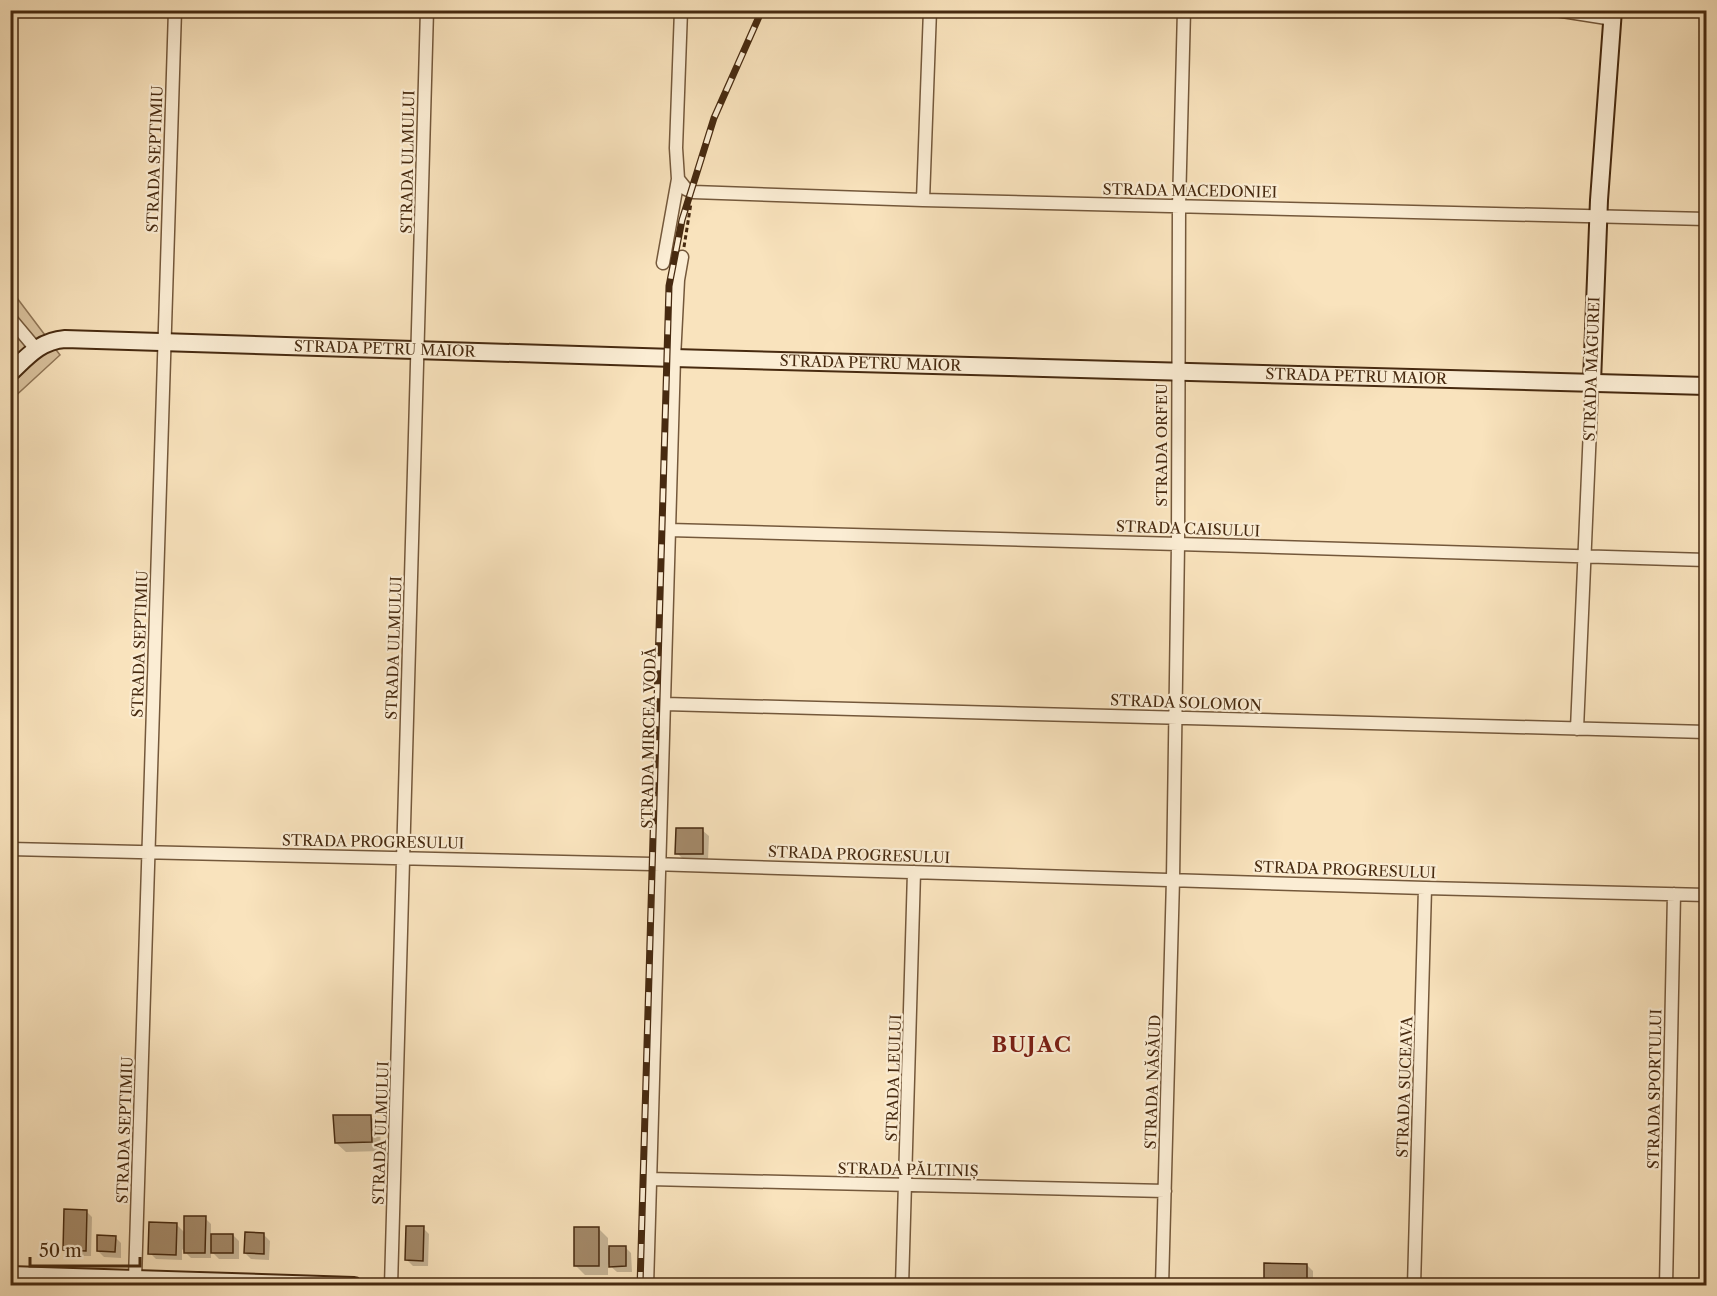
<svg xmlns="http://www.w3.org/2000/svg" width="1717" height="1296" font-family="'Libre Caslon Text',serif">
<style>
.green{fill:#dbc4a0;stroke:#917758;stroke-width:1.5}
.shadow{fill:#0003}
.building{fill:#a48a6a;stroke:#472a10;stroke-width:1.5}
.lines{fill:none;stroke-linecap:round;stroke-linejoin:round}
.street-casing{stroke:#74583b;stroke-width:15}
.secondary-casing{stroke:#472a10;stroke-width:20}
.path{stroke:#472a10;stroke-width:3;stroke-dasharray:4.5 3;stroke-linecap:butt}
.street{stroke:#fbedd4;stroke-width:12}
.secondary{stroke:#fbedd4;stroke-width:16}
.rail-casing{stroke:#472a10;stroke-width:7}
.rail{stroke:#fbedd4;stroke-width:4.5;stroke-dasharray:14;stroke-linecap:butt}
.labels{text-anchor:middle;stroke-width:4.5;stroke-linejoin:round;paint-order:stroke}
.street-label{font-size:15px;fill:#472a10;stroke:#fbedd4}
.district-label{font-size:21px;font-weight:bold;letter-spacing:1.5px;fill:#7a1f14;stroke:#fbedd4}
</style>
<rect width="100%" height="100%" fill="#f9e3bd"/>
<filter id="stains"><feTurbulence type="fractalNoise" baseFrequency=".00333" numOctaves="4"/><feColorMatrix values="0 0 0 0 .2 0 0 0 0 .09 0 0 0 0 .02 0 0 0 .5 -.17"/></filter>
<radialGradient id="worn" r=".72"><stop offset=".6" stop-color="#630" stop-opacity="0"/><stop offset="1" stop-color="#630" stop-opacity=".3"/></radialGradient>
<path class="green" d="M11 290 60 355 11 400Z"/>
<path class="shadow" d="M702 830 709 836 708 860 683 859 677 853Z
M371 1117 380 1126 381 1151 346 1152 336 1143Z
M86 1211 92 1217 91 1256H70L64 1250Z
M205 1218 211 1224V1235H233L239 1241V1259H219L211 1251V1258H191L182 1249V1260L156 1259 150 1253 177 1225 185 1233Z
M423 1228 429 1234 428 1266H413L407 1260Z
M599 1229 608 1238V1248L625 1247 631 1253 632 1272H617L608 1264V1275H585L575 1265Z
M264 1235 270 1241 269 1260 251 1259 245 1253Z
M115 1237 121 1243V1258L104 1257 98 1251Z
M1307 1265 1313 1271V1286H1267L1265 1284Z"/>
<path class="building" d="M676 828H703V854H675Z
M333 1115H371L372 1142 335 1143Z
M64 1209 87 1210 86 1251 63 1250Z
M184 1216H206L205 1253H184Z
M149 1222 177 1223 176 1255 148 1254Z
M406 1226H424L423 1261 405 1260Z
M574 1227H599V1266H574Z
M245 1232 264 1233V1254L244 1253Z
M211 1234H233V1253H211Z
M97 1235 116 1236 115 1252 97 1251Z
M609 1246H626V1266L609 1267Z
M1264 1263 1307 1264V1285L1264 1284Z"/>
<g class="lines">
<defs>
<path id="street" d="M1556 10 1613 19
M678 179 686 189 693 192 923 200 1706 219
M923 200 930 10
M663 263 678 179 676 148 681 10
M10 318 36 349
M669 530 1178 544 1706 560
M665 704 1706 732
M1577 729 1592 382
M10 849 652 864 1425 888 1706 895
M650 1179 1165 1191
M135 1279 175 10
M391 1286 427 10
M647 1286 674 358 678 280 682 257
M902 1286 914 872
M1162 1286 1173 879 1178 544 1179 206 1184 10
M1414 1286 1425 888
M1666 1286 1674 894"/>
<g id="secondary">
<path id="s1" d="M10 373C28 356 40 341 65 339L674 358 1706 386"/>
<path d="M1592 382 1599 200 1613 10"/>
<path d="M10 1275 354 1286"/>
</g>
</defs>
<use href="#street" class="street-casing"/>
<use href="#secondary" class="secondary-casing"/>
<path class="path" d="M684 247 691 203"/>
<use href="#street" class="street"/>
<use href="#secondary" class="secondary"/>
<defs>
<path id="rail" d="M640 1286 669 286 682 220 714 118 762 10"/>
</defs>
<use href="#rail" class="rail-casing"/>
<use href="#rail" class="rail"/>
</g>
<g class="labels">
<g class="street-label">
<text transform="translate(155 159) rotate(-88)" y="5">STRADA SEPTIMIU</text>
<text transform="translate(408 162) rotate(-89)" y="5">STRADA ULMULUI</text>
<text transform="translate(1190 191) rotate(1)" y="5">STRADA MACEDONIEI</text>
<text dy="5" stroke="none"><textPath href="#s1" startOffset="386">STRADA PETRU MAIOR</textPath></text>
<text dy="5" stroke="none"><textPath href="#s1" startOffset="872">STRADA PETRU MAIOR</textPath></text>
<text transform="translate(1592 369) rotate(-88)" y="5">STRADA MĂGUREI</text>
<text dy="5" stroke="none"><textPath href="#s1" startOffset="1358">STRADA PETRU MAIOR</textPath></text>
<text transform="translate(1162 445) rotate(-90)" y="5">STRADA ORFEU</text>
<text transform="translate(1188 529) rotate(2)" y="5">STRADA CAISULUI</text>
<text transform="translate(140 644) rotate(-88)" y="5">STRADA SEPTIMIU</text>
<text transform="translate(394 648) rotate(-88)" y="5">STRADA ULMULUI</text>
<text transform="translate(1186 703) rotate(2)" y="5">STRADA SOLOMON</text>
<text transform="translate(649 738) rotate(-89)" y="5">STRADA MIRCEA VODĂ</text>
<text transform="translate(373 842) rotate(1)" y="5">STRADA PROGRESULUI</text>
<text transform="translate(859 855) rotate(2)" y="5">STRADA PROGRESULUI</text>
<text transform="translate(1345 870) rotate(2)" y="5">STRADA PROGRESULUI</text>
<text transform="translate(894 1078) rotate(-88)" y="5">STRADA LEULUI</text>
<text transform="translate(1153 1082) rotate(-88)" y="5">STRADA NĂSĂUD</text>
<text transform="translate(1405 1087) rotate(-88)" y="5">STRADA SUCEAVA</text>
<text transform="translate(1655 1089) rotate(-89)" y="5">STRADA SPORTULUI</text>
<text transform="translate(125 1130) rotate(-88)" y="5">STRADA SEPTIMIU</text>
<text transform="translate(381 1133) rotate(-88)" y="5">STRADA ULMULUI</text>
<text transform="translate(908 1170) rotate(1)" y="5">STRADA PĂLTINIȘ</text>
</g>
<g class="district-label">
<text x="1032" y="1052">BUJAC</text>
</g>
</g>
<rect width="1717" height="1296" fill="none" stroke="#f9e3bd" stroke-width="36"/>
<rect x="12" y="12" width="1693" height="1272" fill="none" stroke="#472a10" stroke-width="3"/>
<rect x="18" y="18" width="1681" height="1260" fill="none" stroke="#472a10" stroke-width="1.5"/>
<path d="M30 1257v9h110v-9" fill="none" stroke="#472a10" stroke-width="3"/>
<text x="39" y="1257" font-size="18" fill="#472a10" stroke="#fbedd4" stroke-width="4.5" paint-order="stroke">50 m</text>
<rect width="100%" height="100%" filter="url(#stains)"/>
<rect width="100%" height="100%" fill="url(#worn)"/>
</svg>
